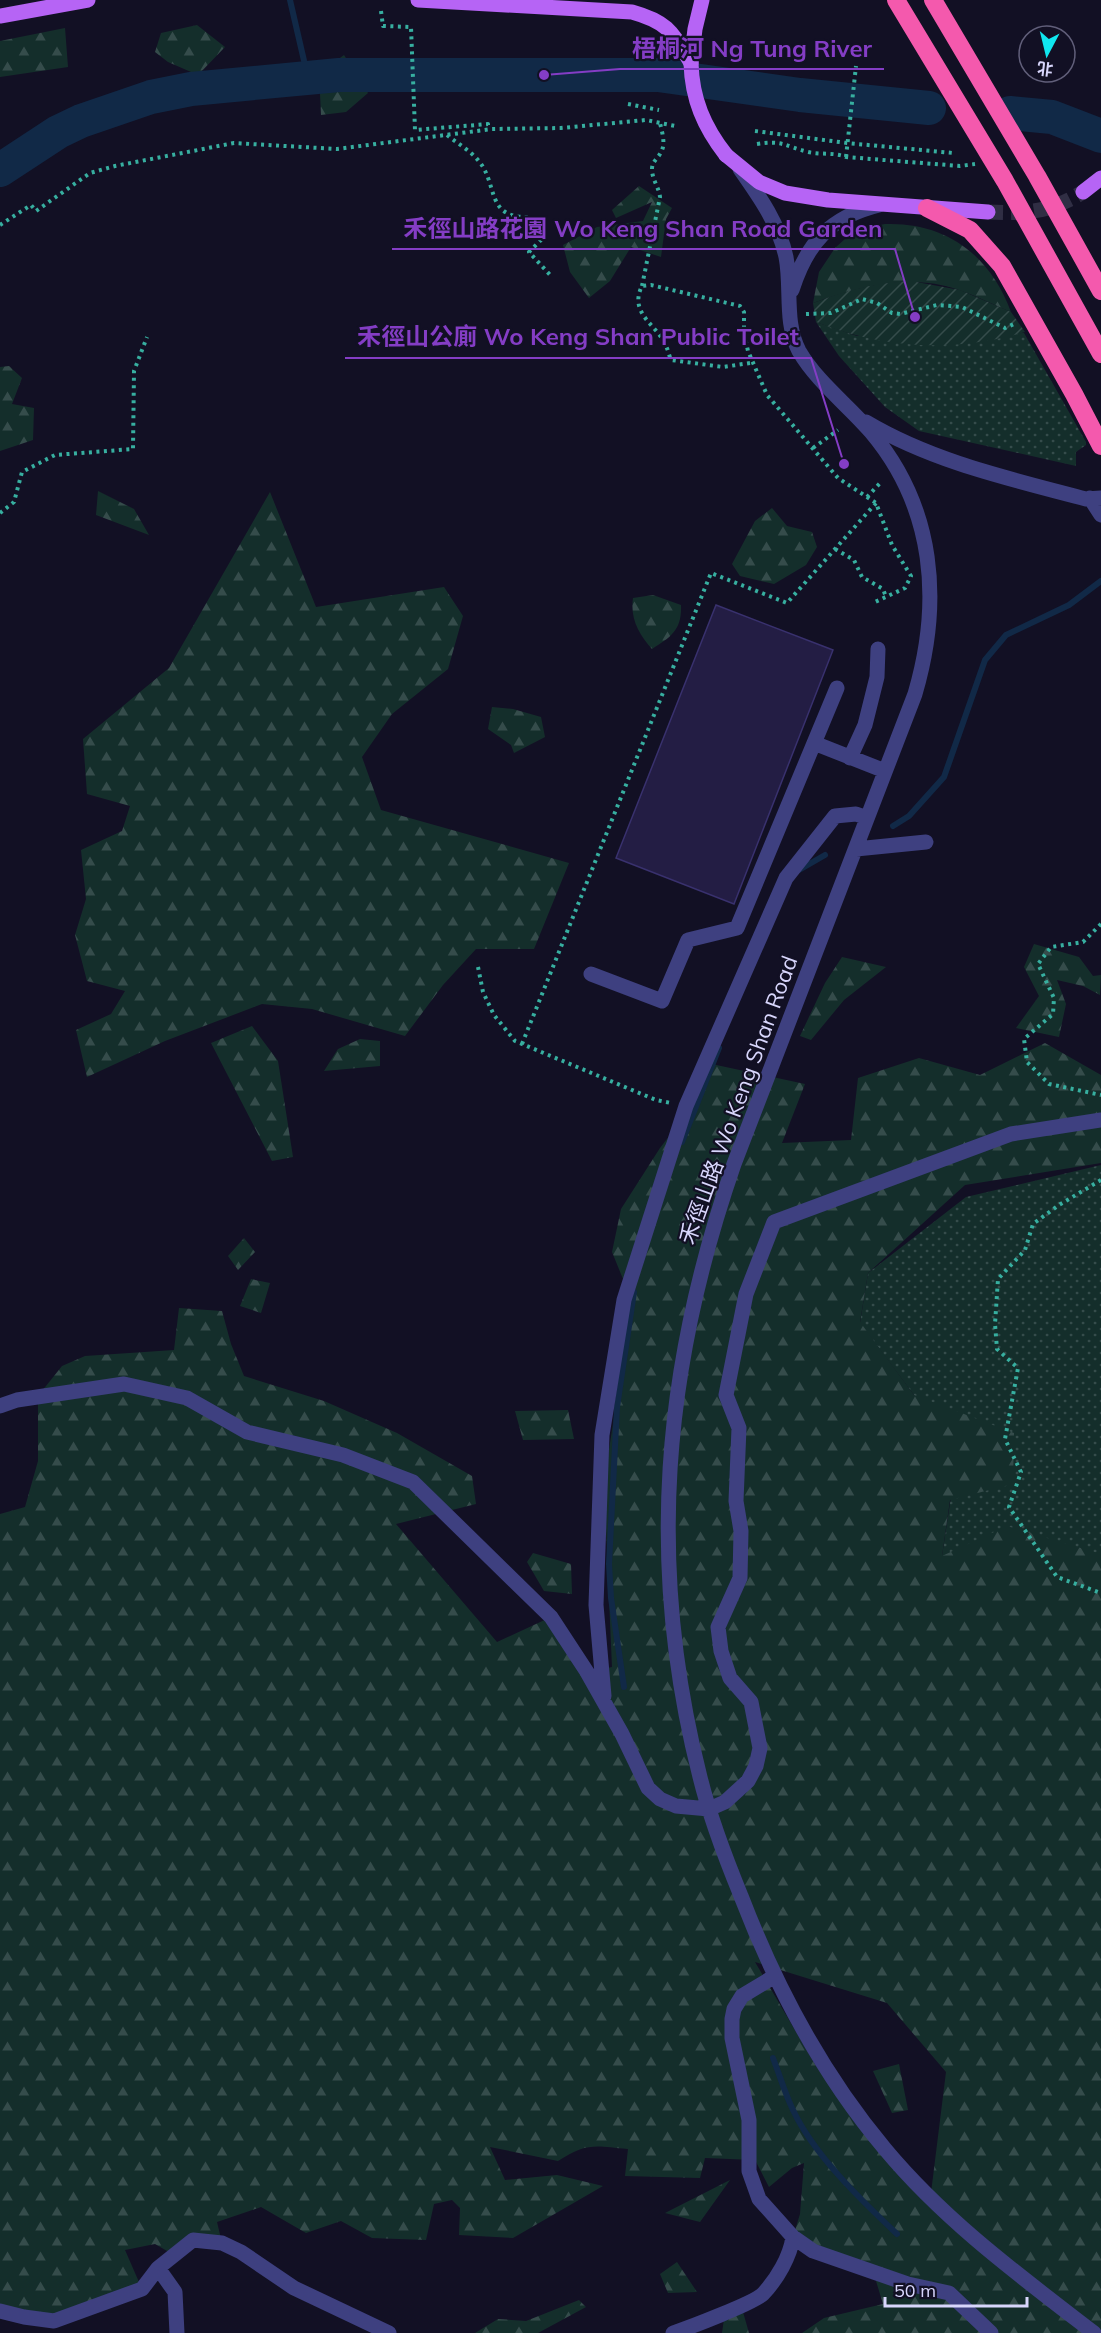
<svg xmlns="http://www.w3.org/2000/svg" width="1101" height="2333" font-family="Mulish,'Noto Sans SC',sans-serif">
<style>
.grass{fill:url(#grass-dots)}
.forest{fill:url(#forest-firs);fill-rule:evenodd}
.garden{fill:url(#garden-furrows)}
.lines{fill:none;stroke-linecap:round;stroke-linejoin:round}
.stream{stroke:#112947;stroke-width:6}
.river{stroke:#112947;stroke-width:34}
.building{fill:#231d44;stroke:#39316e;stroke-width:1.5}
.major-tunnel{stroke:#302e44;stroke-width:15;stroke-dasharray:15 8;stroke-linecap:butt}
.path{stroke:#37afa0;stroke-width:4;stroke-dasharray:3 4.5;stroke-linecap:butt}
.minor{stroke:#3e4080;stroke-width:15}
.major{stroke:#b664f5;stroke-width:15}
.highway{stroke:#f459ad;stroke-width:18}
.path-bridge{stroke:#37afa0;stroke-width:4;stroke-dasharray:3 4.5;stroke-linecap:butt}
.major-bridge{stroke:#b664f5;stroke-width:15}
.highway-bridge{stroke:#f459ad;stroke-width:18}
.labels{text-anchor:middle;stroke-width:4.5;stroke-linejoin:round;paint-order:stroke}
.street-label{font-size:22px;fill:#d8d6fc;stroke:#121024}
.leader{fill:none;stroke:#843dc5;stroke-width:2}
.callout-dot{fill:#843dc5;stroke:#121024;stroke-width:2}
.callout-label{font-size:24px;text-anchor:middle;font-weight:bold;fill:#843dc5;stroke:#121024;stroke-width:4.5;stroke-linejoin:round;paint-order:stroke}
</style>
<defs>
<pattern id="grass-dots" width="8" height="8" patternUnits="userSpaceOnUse" patternTransform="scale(1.5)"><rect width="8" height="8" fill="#142e2b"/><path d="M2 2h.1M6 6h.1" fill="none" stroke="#354c4b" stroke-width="1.8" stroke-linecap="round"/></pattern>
<pattern id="forest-firs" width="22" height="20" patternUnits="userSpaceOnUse" patternTransform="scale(1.5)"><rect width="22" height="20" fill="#142e2b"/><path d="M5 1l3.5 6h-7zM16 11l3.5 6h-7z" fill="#354c4b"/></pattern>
<pattern id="garden-furrows" width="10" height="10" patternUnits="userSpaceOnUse" patternTransform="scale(1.5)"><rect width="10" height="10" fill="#142e2b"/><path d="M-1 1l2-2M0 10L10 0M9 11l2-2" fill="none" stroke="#354c4b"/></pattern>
</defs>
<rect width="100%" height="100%" fill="#121024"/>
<path class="grass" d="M816 322 857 336 1024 333 1086 442V445L1076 452V466L919 431 885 407 839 356Z
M1101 1165V1556H942L952 1490 914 1395 860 1323 868 1273 966 1197Z"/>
<path class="forest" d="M197 25 225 47 198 75 168 62 155 52 161 33Z
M65 28 68 67 0 77V41Z
M344 55 368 93 346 112 321 115 320 93 329 66Z
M639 186 672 208 666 219 661 257 631 247 610 281 589 298 570 272 563 245 597 227 643 221 652 202 616 218 612 210Z
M885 224C946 222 990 255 1011 312 994 305 977 296 959 290 910 273 860 286 813 303L819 272 835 248 855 230Z
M9 366 22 378 12 404 34 408 33 440 0 451V367Z
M98 491 134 509 149 535 96 515Z
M270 492 316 607 444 587 463 616 448 669 392 714 362 757 381 810 569 863 534 949H476L443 985 405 1036 312 1009 262 1004 165 1041 87 1077 76 1030 111 1014 125 991 87 981 75 935 86 899 81 850 122 831 130 806 87 794 83 739 169 668Z
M772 508 787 526 812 532 817 547 806 565 774 584 740 576 732 564 755 521Z
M653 595 681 605C682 630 671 637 652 649 639 634 630 619 633 598Z
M492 707 513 709 541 717 545 737 514 753 511 745 488 729Z
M1034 944 1079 957 1093 976 1101 975 1100 995 1083 986 1057 980 1066 1004 1059 1037 1016 1028 1039 996 1024 967Z
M842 957 886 967 844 1000 811 1040 800 1036 825 983Z
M252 1026 278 1061 293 1157 272 1161 211 1043Z
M360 1039 380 1041V1066L324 1071 338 1049Z
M1045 1043 1101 1075V1163L965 1185 868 1273 860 1322 914 1395 1014 1433 1013 1484 950 1500 942 1556 1007 1526 1101 1554V2333H802L824 2318 883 2304 873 2271 793 2237 800 2214 804 2163 792 2168 769 2187 755 2160 705 2158 700 2178 625 2176 628 2149C595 2146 587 2142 558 2161L490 2147 505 2180 557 2175 603 2186 513 2238 459 2235 460 2208 452 2200 434 2204 426 2240 372 2238 341 2221 306 2233 261 2207 217 2222 222 2243 193 2241 174 2255 155 2244 125 2250 142 2289 45 2320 0 2310V1514L25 1507 38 1461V1396L62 1366 85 1356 174 1350 179 1308 222 1311 231 1344 244 1376 324 1401 397 1433 472 1476 476 1504 396 1524 497 1642 551 1617 587 1672 612 1667 604 1482 632 1301 612 1252 621 1209 660 1148 690 1109 707 1063 805 1084 782 1143 851 1140 858 1078 919 1058 980 1075ZM755 1962 887 2003 946 2072 930 2201 816 2066Z
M244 1238 255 1252 238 1270 228 1256Z
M251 1279 270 1283 261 1313 240 1306Z
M568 1410 574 1439 523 1440 515 1411Z
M533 1553 571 1564 572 1594 544 1591 527 1562Z
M899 2064 908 2110 892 2113 873 2071Z
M730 2180 700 2222 665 2213Z
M677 2262 697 2292 668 2293 660 2274Z
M579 2300 586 2307 538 2333H475L498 2319 526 2321Z
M741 2305 749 2333H722L725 2312Z"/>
<path class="garden" d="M911 281 960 290 1011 312 1025 332C954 352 886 350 816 322L813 303C848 290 873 283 911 281Z"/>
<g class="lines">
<path class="stream" d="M290 0 308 78
M893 826 909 816 944 777 985 660 1006 635 1069 605 1101 581
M799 870 825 855
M682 1142 719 1048
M624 1687 611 1598 609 1564 617 1407 634 1292
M773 2058C780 2076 785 2094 793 2110 814 2155 861 2200 897 2234"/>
<path class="river" d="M1010 113 1052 117 1101 136
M0 170 58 132 81 121 151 97 191 89 339 75H658L800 95 929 108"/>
</g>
<path class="building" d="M716 605 833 650 734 904 616 858Z"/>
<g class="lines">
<path class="major-tunnel" d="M988 212C1025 214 1051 212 1083 192"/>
<path class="path" d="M381 11 383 26 411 27 415 130 488 124V129
M628 104 659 110
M755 131 847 143 953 153
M447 135C457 143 469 150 477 159 499 182 484 218 528 217L542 239 529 252 551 276
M757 144C783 140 785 146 808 152 821 155 834 152 846 157L960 166 975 164
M0 225 31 205 36 211 90 173 115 166 234 143 337 149 492 129 561 128 646 120 675 126
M642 286 660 197C659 187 652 180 652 169 652 161 658 159 661 152 666 144 662 132 660 123
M806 314 831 313 862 299 877 303 892 313 900 314 937 305 951 306 962 307 1005 328 1014 324
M750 363 723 367 671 360C669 355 668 350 666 346 658 325 628 314 642 286L651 285 740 306 744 312V333L748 351 767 395 838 478 876 503 892 545 911 576 905 588 875 602
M813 448 838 430
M867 497 881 482
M0 513 14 502 22 472 55 455 133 449 134 371 147 337
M835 549 854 560 862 577 883 589 886 597
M1101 924 1083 942 1051 947 1038 964 1054 998 1053 1014 1024 1039 1027 1062 1049 1084 1101 1095
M478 967 483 992 494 1015 515 1041 656 1100 671 1103
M522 1044 711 573 787 603 876 503
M1101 1180 1059 1205 1033 1224 1025 1250 998 1279 995 1324 997 1349 1018 1368 1005 1439 1021 1472 1009 1507 1057 1577 1101 1593"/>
<path class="minor" d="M740 169C759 196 779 224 786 257 792 288 784 322 799 351 817 382 848 405 871 432 935 508 942 602 915 694L734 1164C663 1369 646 1565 700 1777 710 1818 725 1857 741 1896 776 1987 822 2074 885 2149 945 2221 1020 2276 1094 2333
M792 290C807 243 830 217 879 205
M866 422C933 462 1011 479 1086 499L1101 498
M1090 498 1101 515
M814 743 885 771
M850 758 865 725 877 677 878 649
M856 849 926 842
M591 974 662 1001 688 940 737 928 837 688
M0 1406 17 1400 124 1384 187 1398 247 1432 343 1455 413 1482 551 1617 587 1672 622 1734 648 1788 660 1799 676 1806 709 1809 725 1802 748 1781 756 1766 760 1748 751 1702 730 1678 721 1651 718 1627 740 1578 741 1531 736 1501 739 1428 726 1395 746 1294 774 1222 1011 1134 1101 1120
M604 1696 596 1605 602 1435 624 1300 686 1106 786 878 835 816 856 814 867 818
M775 1976 742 1996 734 2009 732 2019V2038L749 2120V2171L759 2199 793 2237 813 2251 908 2284 949 2293 991 2333
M158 2268 193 2240 222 2243 241 2252 294 2288 389 2333
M0 2311 24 2317 54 2321 142 2289 158 2268 175 2292 177 2333
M673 2333C688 2328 754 2303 763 2294 777 2279 790 2257 793 2237"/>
<path class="major" d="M418 0 632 12C668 22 672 32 691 63
M0 16 88 0
M691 63 695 29 702 0
M726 155 759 182 785 193 828 200 988 212
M1083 192 1101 178"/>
<path class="highway" d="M927 208 970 230 1002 266 1074 394 1101 446"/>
<path class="path-bridge" d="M846 157 856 66"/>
<path class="major-bridge" d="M691 63C692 99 704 127 726 155"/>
<path class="highway-bridge" d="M896 0 1005 181 1101 354
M933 0 1037 176 1101 291"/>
</g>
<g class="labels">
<g class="street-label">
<text transform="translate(738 1100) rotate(-70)" y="8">禾徑山路 Wo Keng Shan Road</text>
</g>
</g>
<path class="leader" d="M544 75L620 69H884M915 317L895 249H392M844 464L811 358H345"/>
<g class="callout-dot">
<circle cx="544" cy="75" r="6"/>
<circle cx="915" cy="317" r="6"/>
<circle cx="844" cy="464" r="6"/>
</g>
<g class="callout-label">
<text x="752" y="57">梧桐河 Ng Tung River</text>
<text x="643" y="237">禾徑山路花園 Wo Keng Shan Road Garden</text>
<text x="578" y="345">禾徑山公廁 Wo Keng Shan Public Toilet</text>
</g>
<g transform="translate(1047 54) rotate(187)"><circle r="28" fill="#121024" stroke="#615f7a" stroke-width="1.5"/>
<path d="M0-4.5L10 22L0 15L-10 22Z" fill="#10e6ef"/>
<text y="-9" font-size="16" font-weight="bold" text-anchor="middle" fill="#d8d6fc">北</text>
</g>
<path d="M885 2297v9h142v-9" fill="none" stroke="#d8d6fc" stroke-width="3"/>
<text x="894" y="2297" font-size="18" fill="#d8d6fc" stroke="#121024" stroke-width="4.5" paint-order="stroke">50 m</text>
</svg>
